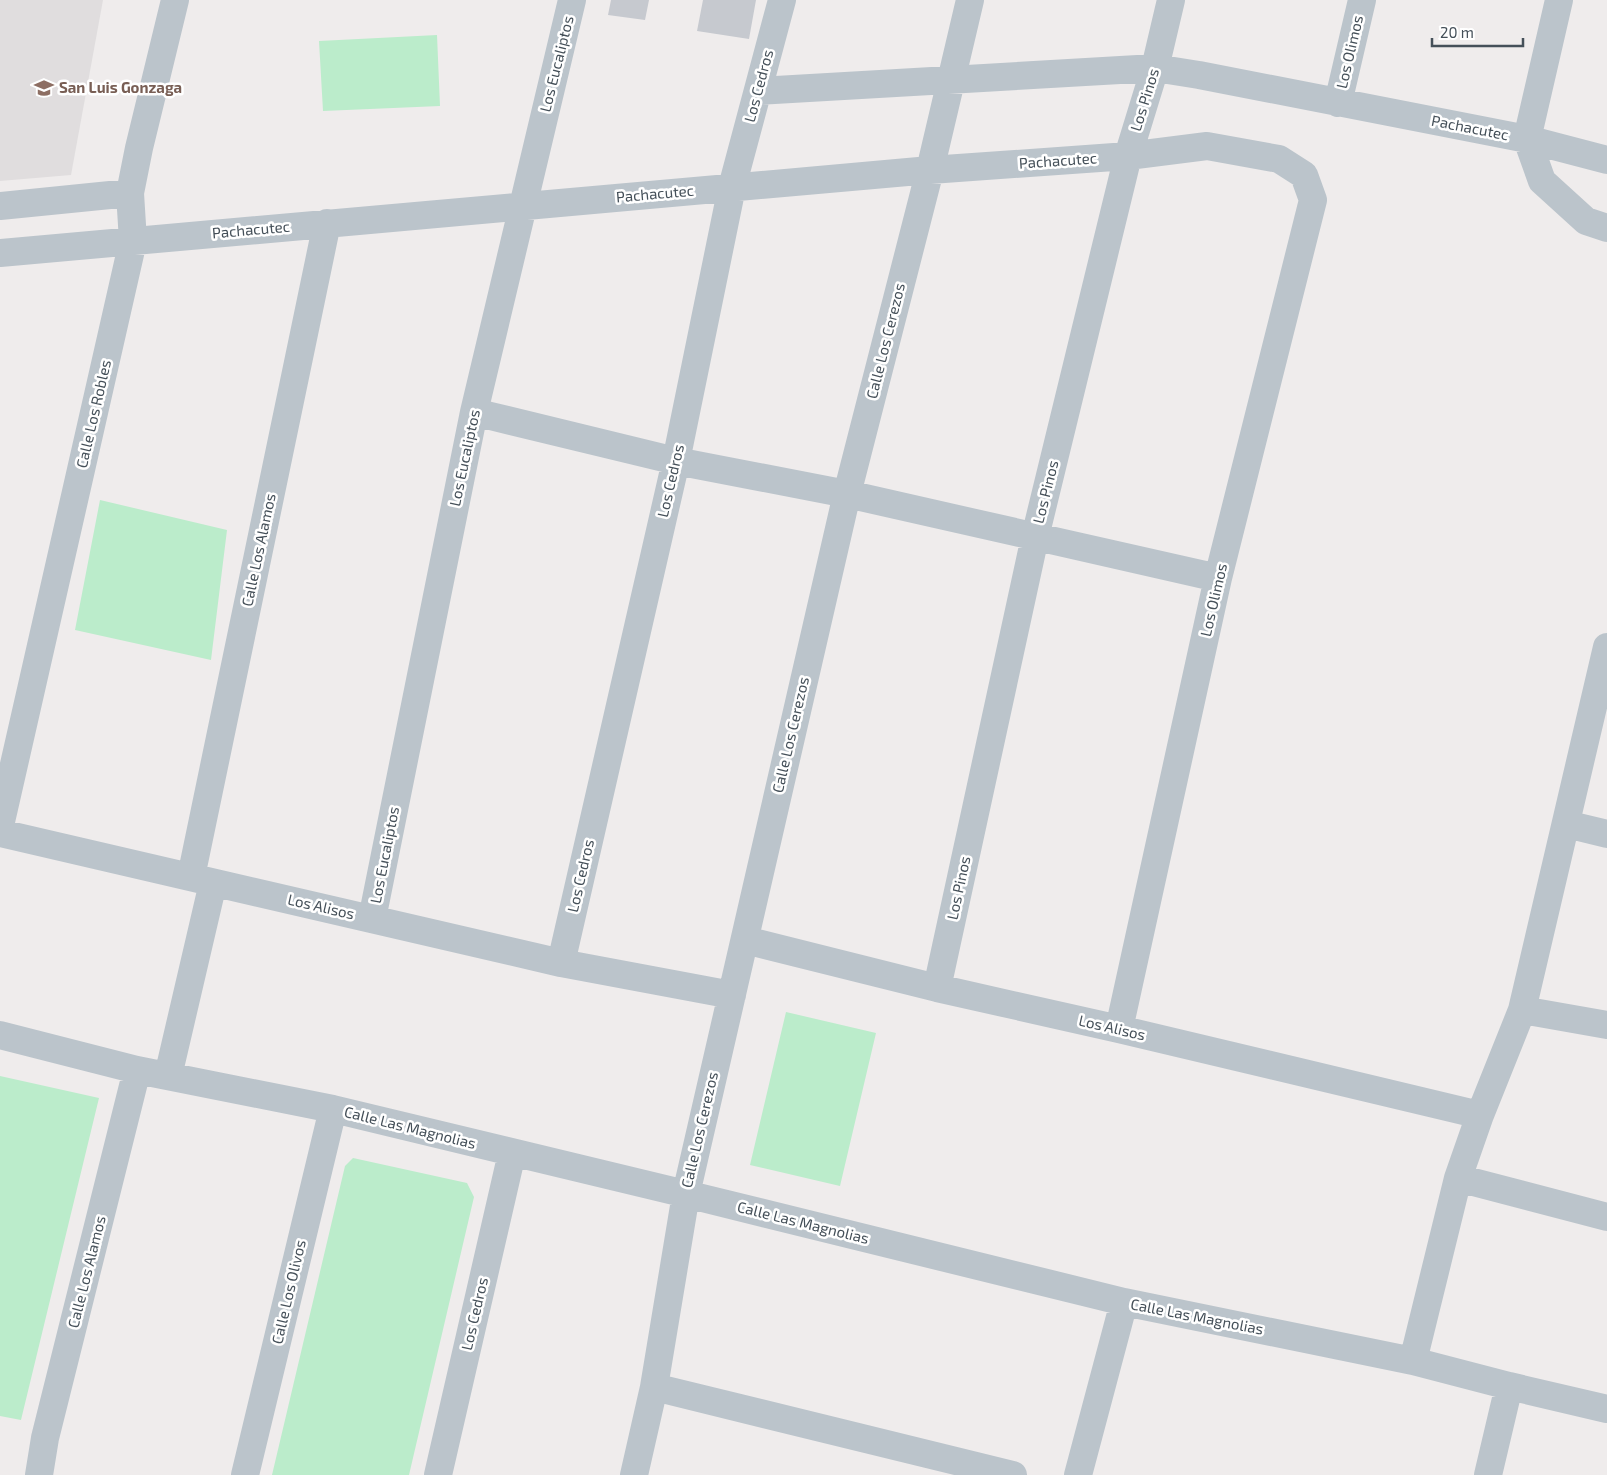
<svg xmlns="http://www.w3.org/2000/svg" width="1607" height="1475" font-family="'Exo 2',sans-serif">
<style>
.education{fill:#e0ddde}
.green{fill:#bbeccb}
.building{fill:#c6c9cf}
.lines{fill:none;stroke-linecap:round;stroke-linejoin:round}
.minor{stroke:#bbc4cb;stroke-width:28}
.labels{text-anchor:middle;stroke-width:5;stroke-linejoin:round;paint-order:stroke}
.street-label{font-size:15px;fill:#455059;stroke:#fff}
.education-label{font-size:15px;font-weight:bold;fill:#785e54;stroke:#fff;text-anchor:start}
</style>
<rect width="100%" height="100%" fill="#efecec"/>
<path class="education" d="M0 0H103L71 175 0 181Z"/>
<path class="green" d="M437 35 440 106 323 111 319 41Z
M100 500 227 530 211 660 75 630Z
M786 1012 876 1033 840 1186 750 1165Z
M0 1076 99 1098 21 1420 0 1416Z
M353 1158 467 1183 474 1197 409 1475H272L345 1166Z"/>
<path class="building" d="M611 0H649L645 20 608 15Z
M703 0H756L749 39 697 31Z"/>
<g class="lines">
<path class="minor" d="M1559 0 1527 139 1542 181 1586 221 1607 228
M758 91 1155 68 1199 75 1527 139 1607 160
M1338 103 1362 0
M0 206 130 193
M0 253 930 170 1128 156 1207 146 1279 159 1304 175 1313 200 1218 578 1119 1029
M474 412 676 461 847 494 1218 578
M1566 824 1607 834
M0 826 133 241 130 193 139 148 175 0
M0 833 561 963 732 995
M191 877 327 223
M372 919 474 412 572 0
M745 940 937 988 1119 1029 1480 1115
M561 963 676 461 732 187 782 0
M937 988 1035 537 1128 156 1155 68 1171 0
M1522 1010 1607 1025
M0 1035 137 1070 333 1109 686 1194 1124 1302 1413 1361 1509 1386 1607 1409
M168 1076 213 883
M1458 1178 1607 1217
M1413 1361 1458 1178 1480 1115 1522 1010 1607 647
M654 1387 1013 1475
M39 1475 45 1438 137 1070
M245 1475 333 1109
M438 1475 512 1153
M634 1475 654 1387 686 1194 847 494 930 170 970 0
M1078 1475 1124 1302
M1488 1475 1509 1386"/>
</g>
<defs>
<symbol id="university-bare" viewBox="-9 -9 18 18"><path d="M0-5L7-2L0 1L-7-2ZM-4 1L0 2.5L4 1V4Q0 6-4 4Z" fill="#8d6e63" stroke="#fff" stroke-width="2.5" paint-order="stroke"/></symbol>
</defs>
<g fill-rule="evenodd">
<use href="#university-bare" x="30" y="74" width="28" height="28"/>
</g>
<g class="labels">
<g class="street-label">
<text transform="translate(1350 52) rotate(-77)" y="5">Los Olimos</text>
<text transform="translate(557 64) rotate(-76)" y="5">Los Eucaliptos</text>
<text transform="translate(759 86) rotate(-75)" y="5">Los Cedros</text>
<text transform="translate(1145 100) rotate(-73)" y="5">Los Pinos</text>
<text transform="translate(1470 128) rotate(11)" y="5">Pachacutec</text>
<text transform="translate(1058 161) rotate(-4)" y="5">Pachacutec</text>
<text transform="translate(655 194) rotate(-5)" y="5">Pachacutec</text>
<text transform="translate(251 230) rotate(-5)" y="5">Pachacutec</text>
<text transform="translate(886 341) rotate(-76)" y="5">Calle Los Cerezos</text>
<text transform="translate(94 414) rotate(-77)" y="5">Calle Los Robles</text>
<text transform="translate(465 458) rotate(-78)" y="5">Los Eucaliptos</text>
<text transform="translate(671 481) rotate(-77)" y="5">Los Cedros</text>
<text transform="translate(1046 492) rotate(-76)" y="5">Los Pinos</text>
<text transform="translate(259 550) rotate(-78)" y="5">Calle Los Alamos</text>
<text transform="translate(1214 600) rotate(-77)" y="5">Los Olimos</text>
<text transform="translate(791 735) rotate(-77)" y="5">Calle Los Cerezos</text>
<text transform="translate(385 855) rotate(-79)" y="5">Los Eucaliptos</text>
<text transform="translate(581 876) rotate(-77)" y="5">Los Cedros</text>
<text transform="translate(959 888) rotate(-78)" y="5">Los Pinos</text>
<text transform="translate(321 907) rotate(13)" y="5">Los Alisos</text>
<text transform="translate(1112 1028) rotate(13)" y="5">Los Alisos</text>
<text transform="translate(410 1128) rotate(14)" y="5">Calle Las Magnolias</text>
<text transform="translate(700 1130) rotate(-77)" y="5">Calle Los Cerezos</text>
<text transform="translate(803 1223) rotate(14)" y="5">Calle Las Magnolias</text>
<text transform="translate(87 1272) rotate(-76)" y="5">Calle Los Alamos</text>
<text transform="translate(289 1292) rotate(-77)" y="5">Calle Los Olivos</text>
<text transform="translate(475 1314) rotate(-77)" y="5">Los Cedros</text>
<text transform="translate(1197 1317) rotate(11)" y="5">Calle Las Magnolias</text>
</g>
<g class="education-label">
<text x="59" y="93">San Luis Gonzaga</text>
</g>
</g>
<path d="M1432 38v8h91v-8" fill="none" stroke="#455059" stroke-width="2.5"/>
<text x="1440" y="38" font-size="15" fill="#455059" stroke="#ffffff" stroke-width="4" paint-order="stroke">20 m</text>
</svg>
